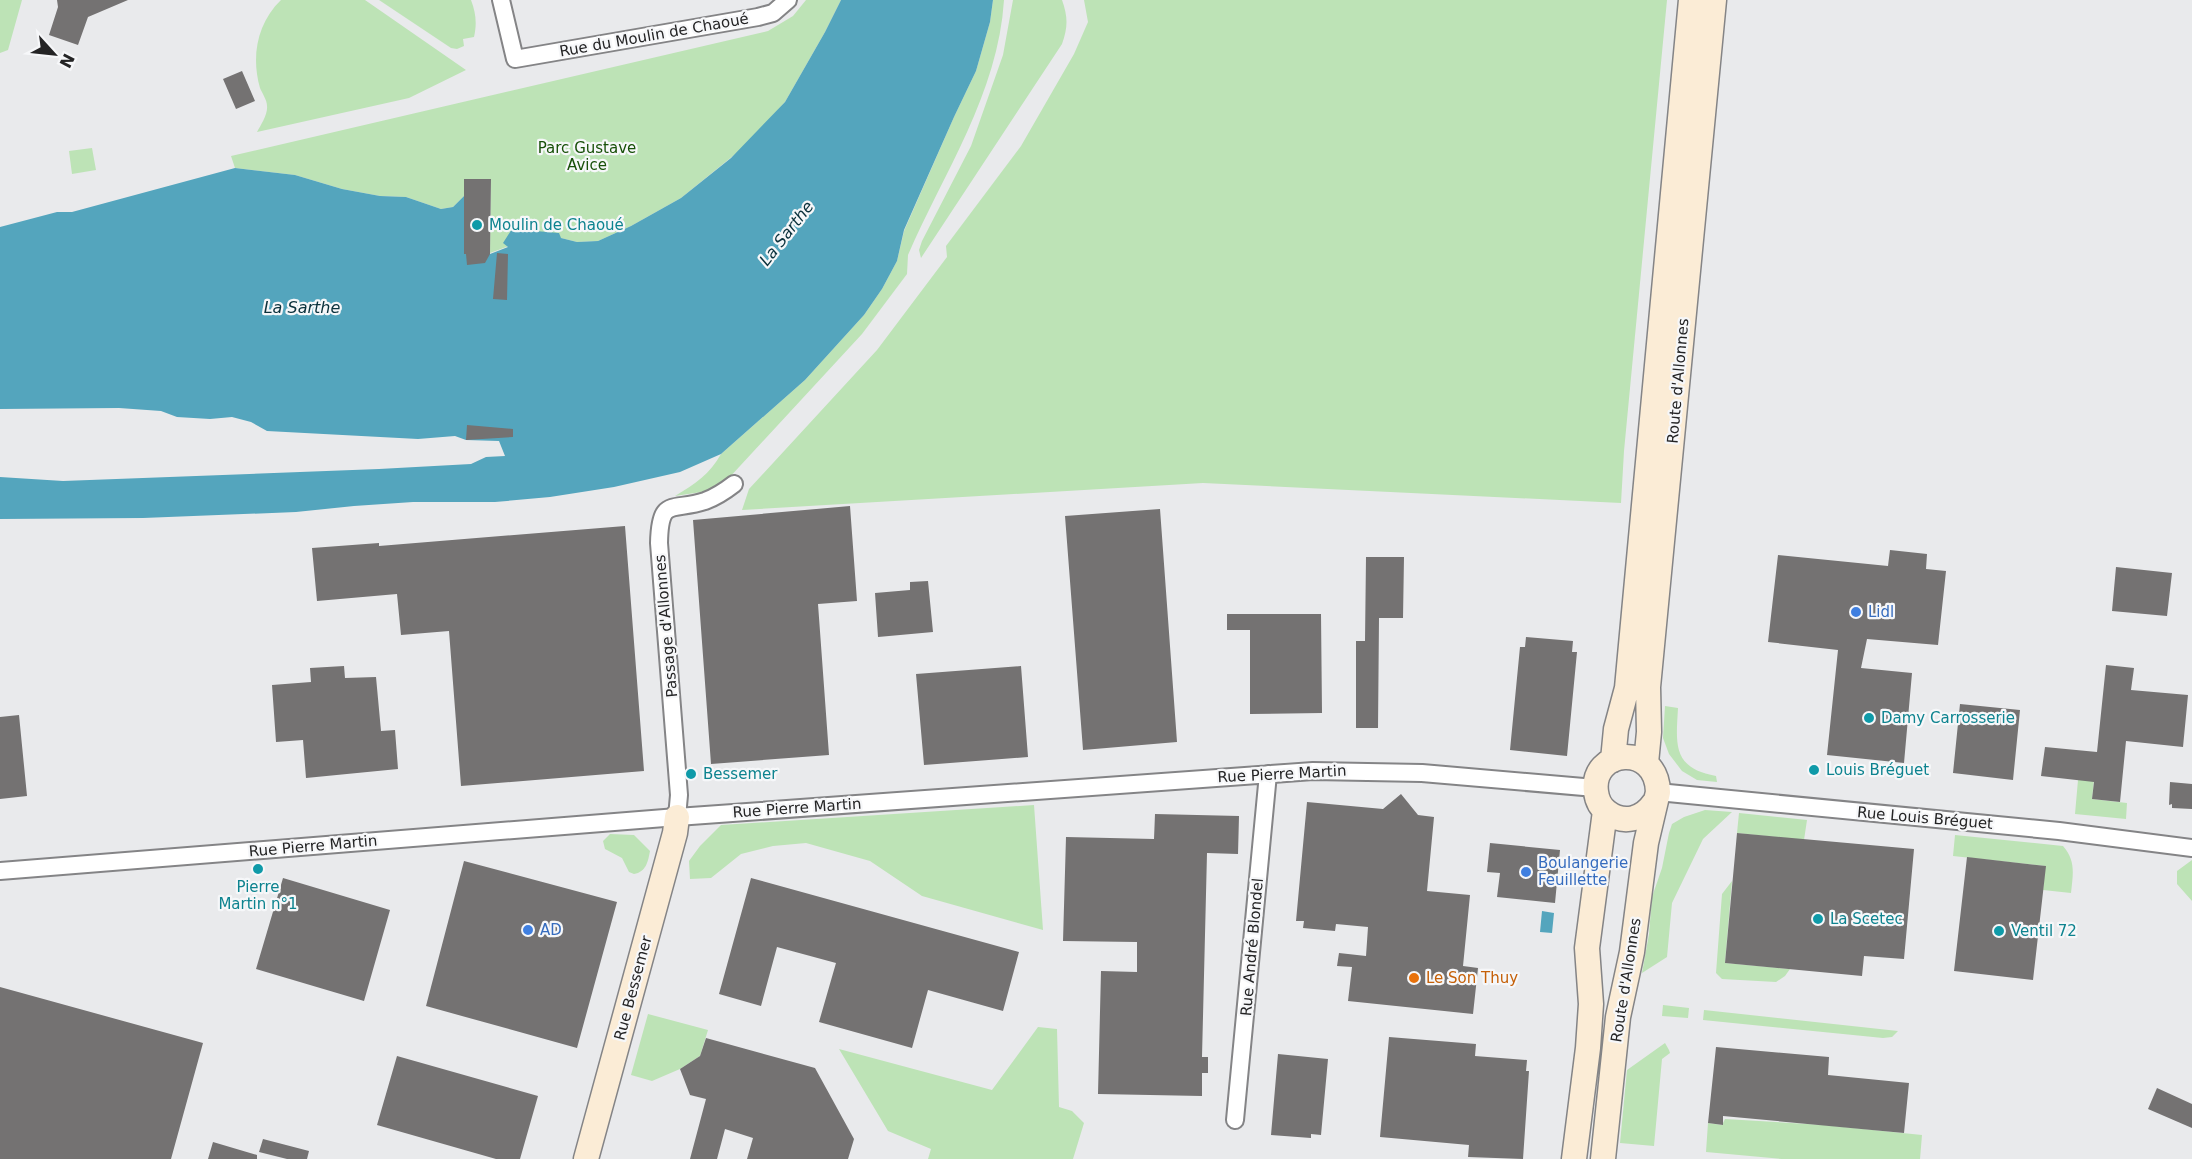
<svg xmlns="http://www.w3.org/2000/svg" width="2192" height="1159" font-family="'DejaVu Sans',sans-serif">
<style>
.green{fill:#bde3b6}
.water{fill:#54a5bd}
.building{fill:#747272}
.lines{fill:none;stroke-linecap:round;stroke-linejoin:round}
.street-casing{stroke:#848486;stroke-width:20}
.secondary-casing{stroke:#848486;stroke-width:27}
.street{stroke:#fff;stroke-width:16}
.secondary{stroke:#fbecd6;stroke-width:24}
.culture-dot{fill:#0f9aa8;stroke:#f6f7f9;stroke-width:2}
.shop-dot{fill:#3f7fe0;stroke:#f6f7f9;stroke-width:2}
.food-dot{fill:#e8710a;stroke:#f6f7f9;stroke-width:2}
.labels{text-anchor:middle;stroke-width:4.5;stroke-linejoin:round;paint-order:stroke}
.street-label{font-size:15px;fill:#242425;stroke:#f6f7f9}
.park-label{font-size:15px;fill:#175008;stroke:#f6f7f9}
.culture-label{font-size:15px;fill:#0d838f;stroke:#f6f7f9;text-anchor:start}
.shop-label{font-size:15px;fill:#366cbe;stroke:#f6f7f9;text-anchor:start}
.food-label{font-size:15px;fill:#c56008;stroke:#f6f7f9;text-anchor:start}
.water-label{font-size:16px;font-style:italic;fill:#0a313c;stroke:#f6f7f9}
</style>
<rect width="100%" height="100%" fill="#e9eaec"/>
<path class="green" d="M0 0H22L8 50 0 53Z
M281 0H365L466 70 409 98 257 132C261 125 268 114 267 106 267 100 262 93 260 88 251 57 257 23 281 0Z
M379 0H471C476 13 477 24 474 37L463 39 464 46 457 49 451 48Z
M806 0H841L825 32 785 102 744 147 681 198 631 226 598 241 577 242 561 238 509 246 490 253 491 180 464 179V196L453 207 441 209 406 197 380 196 342 189 295 175 235 168 231 156 768 31 793 16Z
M993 0H1004C998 94 944 172 908 255L907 274 862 334 728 479 708 491 675 496C695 484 710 474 721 454L805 380 864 315 882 289 897 261 904 231 954 117 976 71 990 22Z
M1013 0H1062C1068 17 1068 27 1062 44L921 258 919 250 922 241 971 146 1003 55Z
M1084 0H1667L1624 451 1621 503 1203 483 742 510 749 489 877 350 947 257 946 246 1021 146 1074 54 1088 22Z
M92 148 96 170 72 174 69 151Z
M1665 706 1678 708C1676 744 1672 768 1716 776L1717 782 1697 780 1682 771 1669 754 1663 738Z
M2095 769 2092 799 2127 803 2126 819 2075 814 2078 780Z
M1034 805 1043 930 922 896 870 861 806 843 773 846 741 854 711 878 690 879 689 861 700 846 721 825Z
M1705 810 1732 812 1703 839 1672 903 1667 957 1642 973 1649 934 1652 897 1662 868 1669 833 1672 824 1684 817Z
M1739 813 1807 820 1804 840 1737 833Z
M610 834 634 835 650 851C648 862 646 872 634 874L629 872 622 858 605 849 603 841Z
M1955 835 2063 846C2076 861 2073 874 2071 893L2043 890 2045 866 1953 856Z
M2192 860V901L2177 884V871Z
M1732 881 1725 963 1790 969 1785 976 1776 982 1722 979 1716 973 1722 894Z
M1663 1005 1689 1008 1688 1018 1662 1016Z
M1704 1010 1898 1031 1892 1037 1883 1038 1703 1020Z
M648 1014 708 1030 700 1056 680 1069 652 1081 631 1075Z
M1038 1027 1057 1029 1059 1107 1072 1111 1084 1123 1073 1159H928L931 1149 888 1131 839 1049 992 1090Z
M1665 1043 1669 1050 1670 1053 1662 1059 1654 1146 1620 1143 1627 1070Z
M1725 1119 1824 1125 1922 1135 1920 1159H1782L1706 1152 1708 1123 1722 1125Z"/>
<path class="water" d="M841 0H993L990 22 976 71 954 117 904 230 897 261 882 289 864 315 805 380 721 454 680 472 614 487 550 497 495 502H413L354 506 296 512 143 518 0 519V477L63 481 379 469 471 464 486 457 505 456 499 441 466 440 455 436 418 439 267 431 251 422 232 417 210 419 177 417 161 411 119 408 0 409V227L57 212H72L235 168 295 175 342 189 380 196 406 197 441 209 453 207 464 196V254H490L508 247 503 243 512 229 559 233 561 238 577 242 598 241 631 226 681 198 731 158 785 102 825 32Z
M1542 911 1554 913 1552 933 1540 932Z"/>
<path class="building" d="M57 0H128L88 17 78 45 49 35 58 7Z
M242 71 255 101 236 109 223 79Z
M464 179H491L490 254 485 263 467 265 466 254H464Z
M497 253 508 254 507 300 493 299Z
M467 425 513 429V437L466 440Z
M850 506 857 601 818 604 829 755 711 764 693 520Z
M1160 509 1177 742 1083 750 1065 516Z
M625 526 644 771 461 786 449 631 401 635 397 594 317 601 312 548 379 543V546Z
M1890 550 1927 554 1926 569 1946 571 1938 645 1867 639 1861 668 1912 673 1904 763 1827 755 1838 650 1768 642 1778 555 1888 566Z
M1366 557H1404L1403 618H1379L1378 728H1356V641H1365Z
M2116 567 2172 573 2167 616 2112 611Z
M928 581 933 632 878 637 875 593 910 590V582Z
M1227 614H1321L1322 713 1250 714V630H1227Z
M1526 637 1573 641 1572 652H1577L1567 756 1510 750 1520 647H1525Z
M2106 665 2134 668 2131 690 2188 695 2183 747 2126 741 2120 802 2092 799 2094 782 2041 776 2045 747 2097 752Z
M344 666 345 678 376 677 381 731 395 730 398 769 306 778 303 740 276 742 272 685 311 682 310 668Z
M1021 666 1028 757 924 765 916 674Z
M1960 704 2020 710 2013 780 1953 773Z
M19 715 27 796 0 799V717Z
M2170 782 2192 784V809L2172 808V804L2169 805Z
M1401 794 1418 815 1434 817 1427 891 1470 895 1463 966 1478 968 1473 1014 1348 1001 1352 967 1337 966 1339 953 1366 956 1368 927 1336 924 1335 931 1303 928 1304 921H1296L1307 802 1383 809Z
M1155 814 1239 816 1238 854 1207 853 1202 1057H1208V1073H1202V1096L1098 1094 1101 971 1137 972V942L1063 941 1066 837 1154 839Z
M1737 833 1914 849 1904 959 1864 956 1862 976 1725 963Z
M1490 843 1560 850 1555 903 1497 897 1500 873 1487 872Z
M1967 857 2046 866 2033 980 1954 971Z
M464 861 617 902 577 1048 426 1006Z
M283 878 390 910 364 1001 256 969Z
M751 878 1019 952 1003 1011 928 990 912 1048 819 1022 836 963 777 947 761 1006 719 994Z
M0 987 203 1043 171 1159H0Z
M1389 1037 1476 1044 1475 1056 1527 1060 1526 1071H1529L1523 1159 1468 1157 1469 1145 1380 1137Z
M706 1038 815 1068 854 1139 848 1159H747L753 1138 725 1129 717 1159H690L706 1099 690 1095 680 1069 700 1056Z
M1716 1047 1829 1057 1828 1075 1909 1083 1904 1133 1723 1116V1125L1708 1123Z
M1278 1054 1328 1059 1321 1135 1311 1134V1138L1271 1135Z
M397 1056 538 1096 520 1159H496L377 1125Z
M2157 1088 2192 1104V1128L2148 1109Z
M263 1139 309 1151 307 1159H287L259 1152Z
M213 1142 257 1155V1159H208Z"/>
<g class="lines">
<defs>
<path id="street" d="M501 0 515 59 758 17 773 13 788 0
M1658 792 2059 831 2192 848
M677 817 679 795 659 543C660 496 672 512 705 501 716 497 725 491 734 484
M0 871 677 817 1313 771 1422 773 1595 788
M1235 1120 1268 774"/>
<path id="secondary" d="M1613 760 1616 729 1627 688 1691 0
M1646 763 1649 732 1648 687 1714 0
M586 1159 675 833 677 817
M1574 1159 1588 1048 1591 1004 1587 948 1605 811
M1603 1159 1618 1017 1632 952 1646 843 1658 792C1657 742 1590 749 1596 792 1597 800 1600 807 1607 812 1624 825 1643 819 1654 803"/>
</defs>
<use href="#street" class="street-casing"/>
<use href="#secondary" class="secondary-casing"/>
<use href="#street" class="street"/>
<use href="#secondary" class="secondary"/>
</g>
<g class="culture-dot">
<circle cx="477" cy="225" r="6"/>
<circle cx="1869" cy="718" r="6"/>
<circle cx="1814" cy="770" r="6"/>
<circle cx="691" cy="774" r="6"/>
<circle cx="258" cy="869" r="6"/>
<circle cx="1818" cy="919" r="6"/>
<circle cx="1999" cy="931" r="6"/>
</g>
<g class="shop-dot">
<circle cx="1856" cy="612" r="6"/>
<circle cx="1526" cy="872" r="6"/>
<circle cx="528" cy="930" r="6"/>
</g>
<circle class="food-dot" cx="1414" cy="978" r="6"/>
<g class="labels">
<g class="street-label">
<text transform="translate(654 35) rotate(-10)" y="5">Rue du Moulin de Chaoué</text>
<text transform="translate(1678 381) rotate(-85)" y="5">Route d'Allonnes</text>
<text transform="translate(666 626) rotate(-95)" y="5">Passage d'Allonnes</text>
<text transform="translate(1282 774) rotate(-3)" y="5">Rue Pierre Martin</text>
<text transform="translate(797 808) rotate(-4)" y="5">Rue Pierre Martin</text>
<text transform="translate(1925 818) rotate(5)" y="5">Rue Louis Bréguet</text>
<text transform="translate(313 846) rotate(-5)" y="5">Rue Pierre Martin</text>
<text transform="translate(1252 947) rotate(-85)" y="5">Rue André Blondel</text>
<text transform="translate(1626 980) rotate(-81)" y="5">Route d'Allonnes</text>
<text transform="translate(633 988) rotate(-75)" y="5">Rue Bessemer</text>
</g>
<g class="park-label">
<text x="587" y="153">Parc Gustave<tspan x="587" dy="17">Avice</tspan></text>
</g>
<g class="culture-label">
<text x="489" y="230">Moulin de Chaoué</text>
<text x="1881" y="723">Damy Carrosserie</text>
<text x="1826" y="775">Louis Bréguet</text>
<text x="703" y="779">Bessemer</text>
<text x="258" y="892" text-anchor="middle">Pierre<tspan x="258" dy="17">Martin n°1</tspan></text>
<text x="1830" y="924">La Scetec</text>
<text x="2011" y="936">Ventil 72</text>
</g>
<g class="shop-label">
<text x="1868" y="617">Lidl</text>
<text x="1538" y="868">Boulangerie<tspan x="1538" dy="17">Feuillette</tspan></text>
<text x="540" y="935">AD</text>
</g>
<g class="food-label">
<text x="1426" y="983">Le Son Thuy</text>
</g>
<g class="water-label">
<text transform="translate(786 233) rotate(-52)" y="6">La Sarthe</text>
<text x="302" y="313">La Sarthe</text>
</g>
</g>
<g transform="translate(54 54) rotate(117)" stroke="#f6f7f9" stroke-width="4.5" paint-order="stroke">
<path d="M0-4.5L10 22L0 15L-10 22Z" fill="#242425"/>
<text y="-9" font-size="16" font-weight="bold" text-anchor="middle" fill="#242425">N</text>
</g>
</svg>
